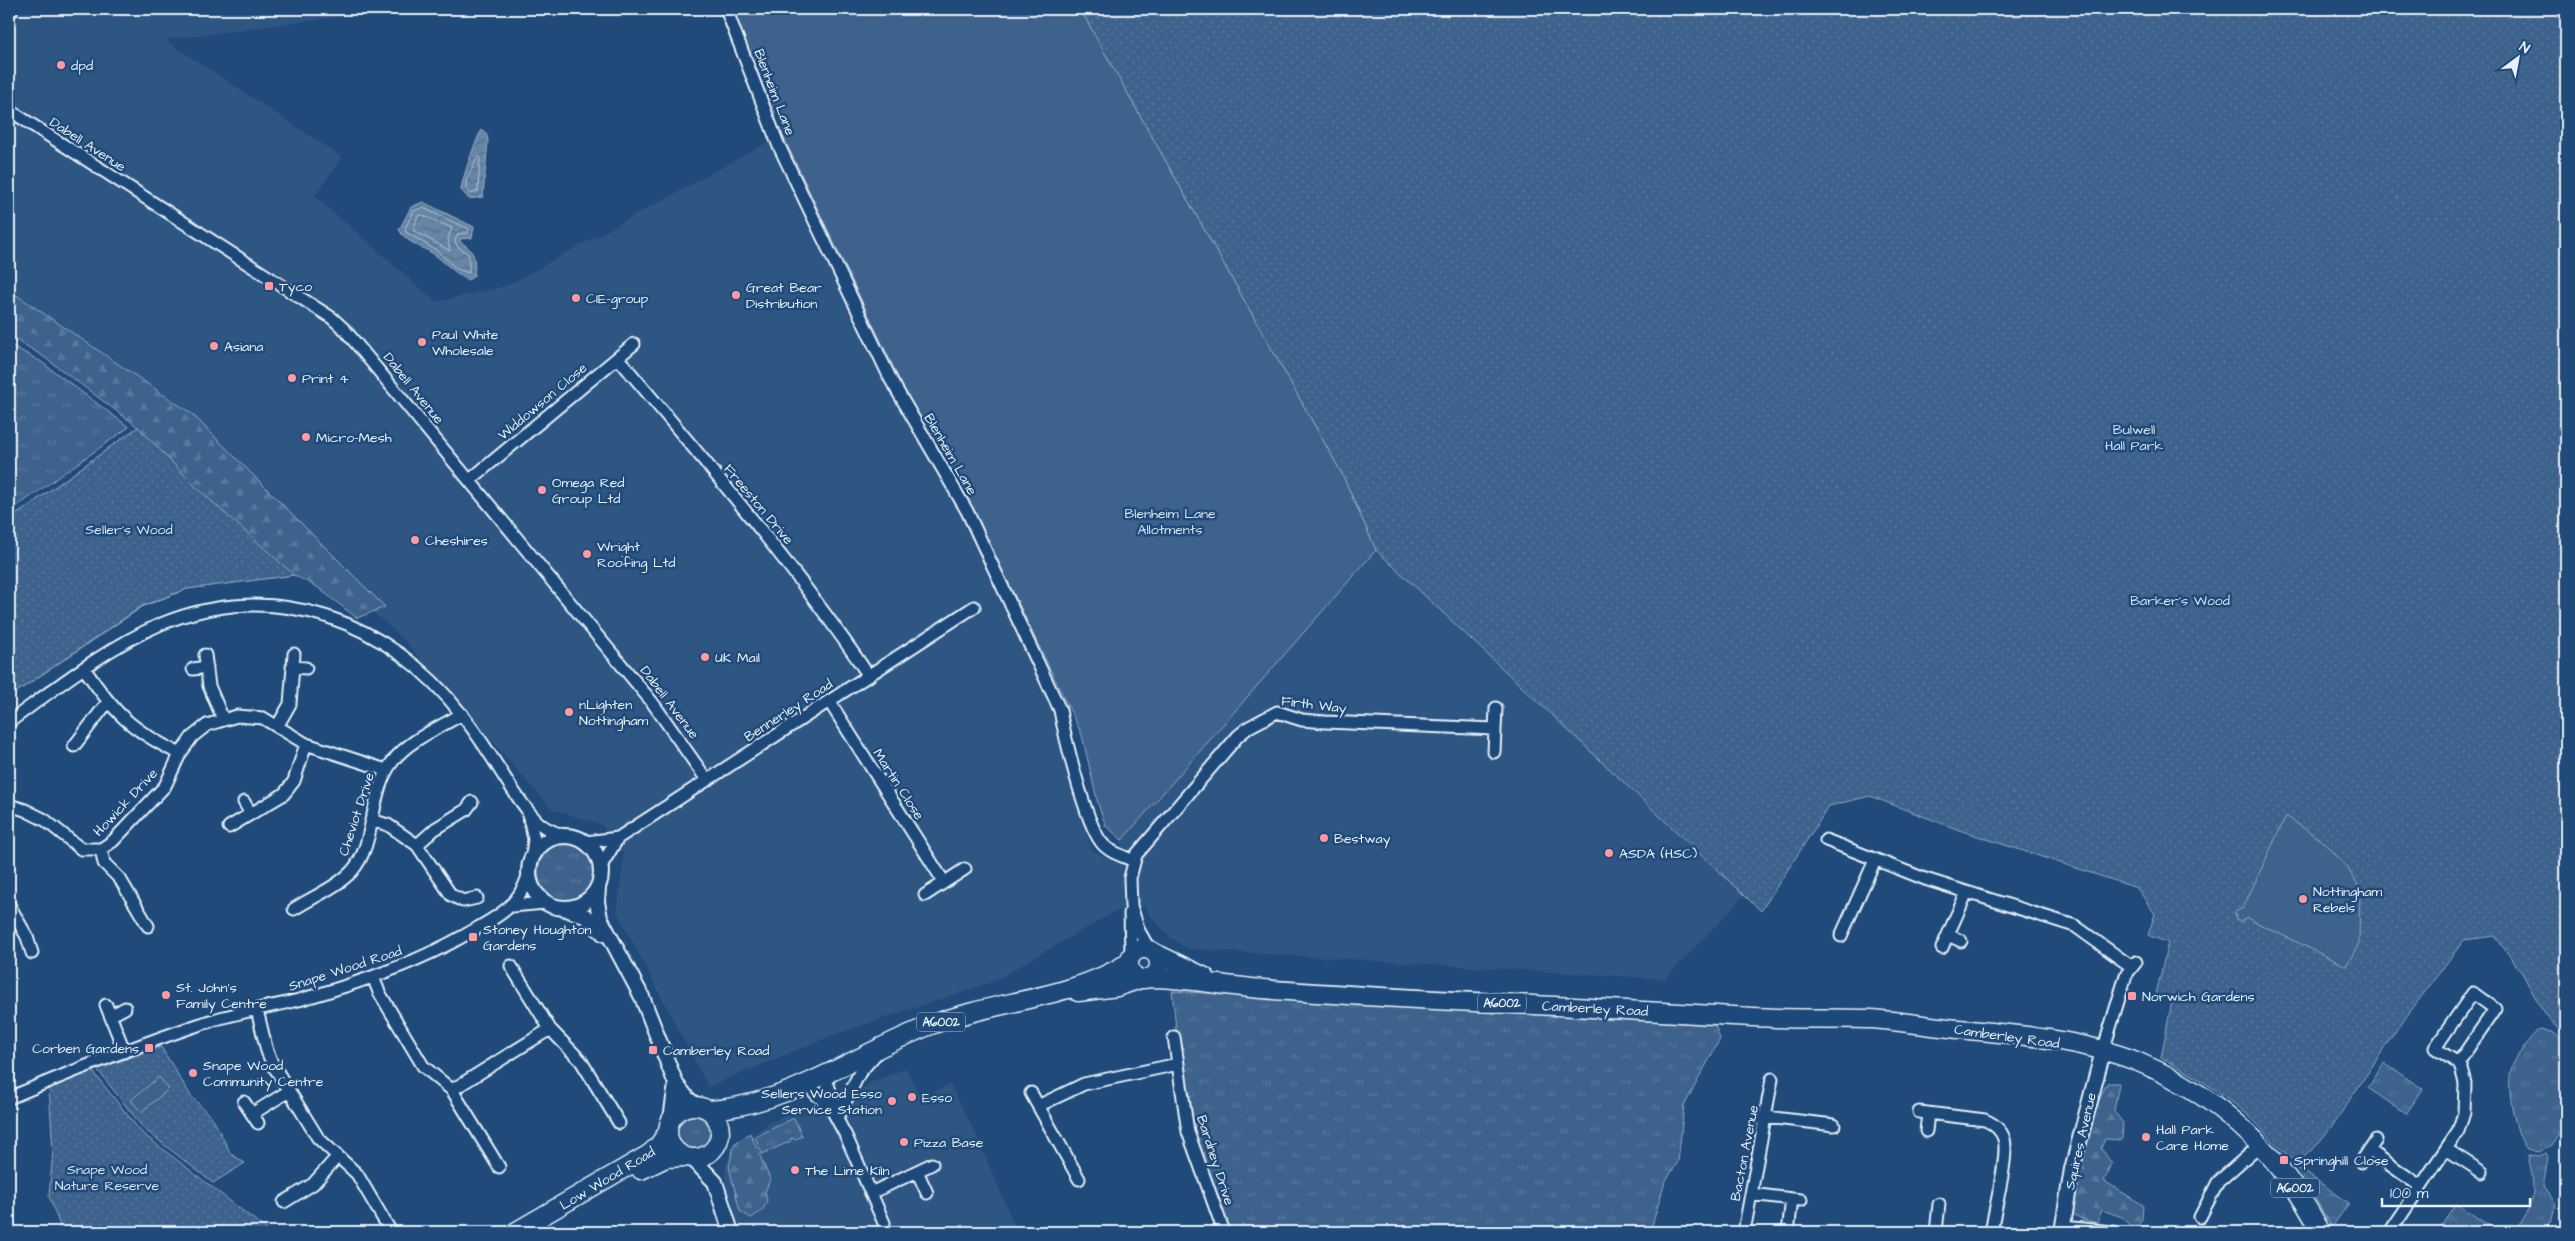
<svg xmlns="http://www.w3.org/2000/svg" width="2575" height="1241" font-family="'Architects Daughter',sans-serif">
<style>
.built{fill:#2e5683}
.grass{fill:url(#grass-tufts);stroke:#92aac2}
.forest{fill:url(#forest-firs);stroke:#92aac2}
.park{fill:url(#park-dots);stroke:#92aac2}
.garden{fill:#3c628c;stroke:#92aac2}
.water{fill:url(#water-waves);stroke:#9ab0c7}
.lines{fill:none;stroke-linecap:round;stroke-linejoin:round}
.shore{stroke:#b4c6d8;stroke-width:1}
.minor-casing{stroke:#e8f1f8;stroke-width:15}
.tertiary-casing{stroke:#e8f1f8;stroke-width:18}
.primary-casing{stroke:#e8f1f8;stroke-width:21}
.minor{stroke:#1f4a7a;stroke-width:11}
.tertiary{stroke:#1f4a7a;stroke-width:14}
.primary{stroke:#1f4a7a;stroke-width:18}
.poi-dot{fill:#ff9aa2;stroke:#1f4a7a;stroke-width:2}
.labels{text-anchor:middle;stroke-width:5;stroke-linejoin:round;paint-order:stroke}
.shield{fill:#1f4a7a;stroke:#acbfd2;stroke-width:1}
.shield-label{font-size:12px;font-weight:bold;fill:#e8f1f8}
.poi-label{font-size:14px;fill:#e8f1f8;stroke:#1f4a7a;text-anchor:start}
.street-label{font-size:14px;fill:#e8f1f8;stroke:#1f4a7a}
.park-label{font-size:14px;fill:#d7e3ed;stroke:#1f4a7a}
</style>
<defs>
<pattern id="grass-tufts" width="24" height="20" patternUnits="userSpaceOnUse" patternTransform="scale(1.25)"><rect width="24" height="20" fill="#3c628c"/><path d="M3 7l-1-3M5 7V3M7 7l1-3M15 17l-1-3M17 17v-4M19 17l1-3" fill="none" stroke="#58799d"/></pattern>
<pattern id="forest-firs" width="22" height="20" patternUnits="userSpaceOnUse" patternTransform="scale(1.25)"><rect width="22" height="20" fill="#3c628c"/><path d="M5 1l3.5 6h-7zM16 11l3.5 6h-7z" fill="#58799d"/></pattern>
<pattern id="park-dots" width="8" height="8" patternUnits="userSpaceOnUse" patternTransform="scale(1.25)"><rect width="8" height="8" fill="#3c628c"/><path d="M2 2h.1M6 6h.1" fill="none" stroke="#58799d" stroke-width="1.8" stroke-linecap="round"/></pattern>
<pattern id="water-waves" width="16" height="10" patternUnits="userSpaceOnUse" patternTransform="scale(1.25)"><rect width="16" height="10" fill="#6685a7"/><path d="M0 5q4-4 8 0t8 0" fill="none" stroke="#596d82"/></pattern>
</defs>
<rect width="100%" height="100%" fill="#1f4a7a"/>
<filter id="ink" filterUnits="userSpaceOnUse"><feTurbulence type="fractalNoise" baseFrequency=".02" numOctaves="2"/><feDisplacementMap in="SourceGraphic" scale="10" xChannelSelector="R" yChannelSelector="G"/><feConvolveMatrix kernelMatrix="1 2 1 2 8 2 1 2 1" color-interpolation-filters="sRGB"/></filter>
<g filter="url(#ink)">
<path class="built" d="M9 9H398L165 40 342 157 315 196 436 302 506 286 768 142 895 401 958 503 999 589 1054 714 1091 850 1117 863 1122 840 1376 550 1745 895 1665 979 1188 949 1171 938 1149 914 1146 906 1114 912 992 982 831 1036 708 1087 617 912 624 854 602 825 551 809 404 640 358 599 192 414 9 290Z
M906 1068 921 1098 950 1084 977 1136 1017 1232H739L727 1200 725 1168 731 1152 766 1125 789 1113 818 1114 847 1102 870 1083Z"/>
<path class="grass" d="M9 344 40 361 129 427 9 512Z
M538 872a29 29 0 1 1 58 0a29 29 0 1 1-58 0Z
M1172 991 1715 1025 1720 1039 1684 1106 1678 1162 1665 1182 1650 1232H1228L1194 1133 1180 1066Z
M2541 1029 2554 1033 2566 1043V1123L2551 1145 2538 1152 2527 1149C2515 1136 2505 1083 2512 1067 2517 1054 2528 1043 2536 1032Z
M2384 1063 2423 1089 2406 1114 2368 1088Z
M676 1133a18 18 0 1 1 36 0a18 18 0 1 1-36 0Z
M794 1118 802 1136 794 1140 793 1138 790 1139 791 1141 762 1154 755 1137Z
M2546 1153 2548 1158 2543 1186 2556 1204 2552 1219 2544 1232H2515C2536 1198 2536 1194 2528 1155L2540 1156Z
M2299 1168 2349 1203 2332 1227 2298 1169Z
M2456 1204 2499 1232H2437Z"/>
<path class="forest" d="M9 290 192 414 385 607 357 618 317 587 294 575 187 589 142 607 9 697V520L138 427 44 357 9 335Z
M2107 1083H2119L2114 1111 2123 1123 2122 1140 2105 1139 2101 1148 2112 1164 2104 1181 2143 1205 2142 1220 2135 1229 2122 1217 2102 1210 2097 1223 2081 1219 2069 1211C2077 1167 2087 1124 2107 1083Z
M750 1133 770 1179 765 1192 767 1201 762 1211 751 1218 740 1211 729 1167 734 1144Z"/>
<path class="park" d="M1080 9H2566V1037L2545 1015 2522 973 2495 936 2464 940 2397 1029 2333 1125 2316 1146 2298 1162C2277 1150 2266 1131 2248 1115 2222 1092 2192 1074 2161 1058L2172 1001 2156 994 2168 943 2148 935 2155 914 2137 888 1959 830 1870 796 1829 806 1761 911 1376 550 1342 474Z
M138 427 196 487 294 575 187 589 142 606 9 697V520Z
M161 1047 191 1096 213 1119 231 1154 245 1163 213 1183 144 1129 97 1069Z
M90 1068 142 1133 270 1232H59L60 1226 49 1196 53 1151 49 1088Z"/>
<path class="garden" d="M732 9H1080L1342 474 1376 550 1122 840 1106 826 1098 804 1082 735 967 497 912 406 782 134 786 122 780 113 772 111Z
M2286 816 2325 843 2347 867 2360 889 2359 943 2346 966 2247 918 2240 922 2236 919 2235 912 2243 908Z
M159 1077 169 1089 141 1112 131 1100Z"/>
<path class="water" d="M482 130 486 133 488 140 483 197 469 199 461 190C461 182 477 135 482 130Z
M423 202 474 227 472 238 460 239V242C475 250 476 259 474 276L468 280C454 273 445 262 432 253 420 246 407 243 399 230L411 207Z"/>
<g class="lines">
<path class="shore" d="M480 157 478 191 471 194 466 189V181L477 158Z
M423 208 469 229 468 233 458 234 455 240 457 246 469 255V273L457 269 436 250 406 232 405 228 414 211Z
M422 215 452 228 448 238 450 251 413 230 418 216Z"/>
<defs>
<path id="minor" d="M726 9 778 144 891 380 967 511 1060 710C1065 738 1085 821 1101 842 1108 852 1123 856 1134 861
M9 14 12 9
M9 110 332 318 345 330 652 702 707 780
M618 358C705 461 793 564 869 676
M470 480 634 344
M205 655 209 686 223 719
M292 667 306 668
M84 668C115 714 130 729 180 754
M193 669 207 667
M829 701 944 882
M9 722C57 687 106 648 161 624 274 577 390 621 462 715 478 735 492 757 505 778 515 793 525 810 539 823 545 829 554 832 562 835
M278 725 290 704 294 654
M74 746 107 703
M1494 752 1496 708
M244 802 251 814
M9 805 25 810 45 820 81 849H101L113 841 165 786 180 754 192 737 207 725 237 716 263 718 306 744 386 770
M528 813 534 839 532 855
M371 820 388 825 417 845 451 895 463 901 477 898
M229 827 284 794 294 781 306 744
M1826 840 1925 879 2075 926 2132 967
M586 842 618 838 974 607
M417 845 435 829 466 810 472 802
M101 849 104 863 120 879 148 926
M601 866 618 838
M925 895 965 869
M9 905 27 937 32 953
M512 906 545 903
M294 909C313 897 337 887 352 871 377 843 368 792 393 761 409 740 439 728 462 714
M1130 913 1131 955
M1948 935 1961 941
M1841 936 1875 860
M1942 948 1967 892
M1149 949 1139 931 1131 906 1130 878 1136 855 1238 736 1249 727 1277 712 1302 720 1325 722 1495 729
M511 966 550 1029 581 1061 619 1123
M373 977 379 992 423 1066 452 1090 499 1167
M106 1005 124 1050
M257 1010 267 1051 273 1065 318 1138 357 1174 391 1232
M112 1015 125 1008
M1174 1037 1188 1132 1224 1232
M2103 1051 2126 975 2136 962
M824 1074 839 1115
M805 1083 832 1110 846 1136 884 1223
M452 1090 550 1029
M1031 1093 1079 1179
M9 1098C75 1070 142 1043 210 1021 239 1012 270 1007 299 1000 357 984 415 964 467 934 495 918 518 908 528 876
M244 1102 258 1123
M1038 1106 1084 1084 1178 1064
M1919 1112 1985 1120C1994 1124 2001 1129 2004 1139 2009 1156 1994 1212 1991 1232
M252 1114 289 1091
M839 1114 860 1072 876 1054
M1766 1117 1834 1125
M1926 1131 1928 1113
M2446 1149 2482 1172
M2369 1150 2420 1186
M2361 1162 2376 1140
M917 1171 927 1193
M871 1193 932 1164
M1751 1194 1801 1200
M284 1202 313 1184 338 1156
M2200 1217 2218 1182 2261 1144
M2063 1227 2113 1232
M1744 1232 1772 1079
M1788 1232 1792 1199
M1936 1232 1939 1204
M2390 1232 2458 1131 2464 1113 2465 1083 2461 1068 2458 1063 2435 1048 2473 993 2495 1009 2458 1063"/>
<path id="tertiary" d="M529 872a36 36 0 1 1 72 0a36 36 0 1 1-72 0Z
M598 888 597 902 600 918 642 997 676 1084 688 1099 696 1105
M566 909 585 916 604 934
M671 1119 676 1084
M692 1158 715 1182 731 1232
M2062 1232 2072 1169 2103 1051"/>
<path id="primary" d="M1129 964a15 15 0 1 1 30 0a15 15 0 1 1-30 0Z
M1155 953 1205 977
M1149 978C1187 978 1224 986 1262 989 1366 997 1471 1002 1575 1007 1642 1011 1709 1015 1776 1018 1807 1019 1839 1018 1870 1019 1899 1021 1929 1026 1958 1029 2015 1034 2082 1040 2136 1061 2219 1095 2280 1153 2321 1232
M1078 992 1117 987 1140 979
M668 1132a26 26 0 1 1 52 0a26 26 0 1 1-52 0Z
M708 1110C788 1106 857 1053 931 1025 996 1000 1069 1000 1129 962
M641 1170 666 1158 685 1157
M515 1232 649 1154 658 1146 667 1133"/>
</defs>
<use href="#minor" class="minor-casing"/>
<use href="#tertiary" class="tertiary-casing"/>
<use href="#primary" class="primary-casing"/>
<use href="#minor" class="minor"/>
<use href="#tertiary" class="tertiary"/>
<use href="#primary" class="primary"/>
</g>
</g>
<g class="poi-dot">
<circle cx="61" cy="65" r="5"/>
<rect x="264" y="281" width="10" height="10" rx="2.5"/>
<circle cx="736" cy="295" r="5"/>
<circle cx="576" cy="298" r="5"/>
<circle cx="422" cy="342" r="5"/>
<circle cx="214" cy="346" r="5"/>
<circle cx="292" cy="378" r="5"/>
<circle cx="306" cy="437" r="5"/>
<circle cx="542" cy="490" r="5"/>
<circle cx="415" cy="540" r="5"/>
<circle cx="587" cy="554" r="5"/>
<circle cx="705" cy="657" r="5"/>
<circle cx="569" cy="712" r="5"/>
<circle cx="1324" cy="838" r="5"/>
<circle cx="1609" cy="853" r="5"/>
<circle cx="2303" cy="899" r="5"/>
<rect x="468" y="932" width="10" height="10" rx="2.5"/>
<circle cx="166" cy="995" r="5"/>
<rect x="2127" y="991" width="10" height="10" rx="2.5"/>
<rect x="144" y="1043" width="10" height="10" rx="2.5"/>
<rect x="648" y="1045" width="10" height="10" rx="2.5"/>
<circle cx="193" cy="1073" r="5"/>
<circle cx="912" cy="1097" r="5"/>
<circle cx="892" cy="1101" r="5"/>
<circle cx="2146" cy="1137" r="5"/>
<circle cx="904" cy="1142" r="5"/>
<rect x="2279" y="1155" width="10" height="10" rx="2.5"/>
<circle cx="795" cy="1170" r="5"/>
</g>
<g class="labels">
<g class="shield">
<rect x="1478" y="993.5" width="48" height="19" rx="4"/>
<rect x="917" y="1012.5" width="48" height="19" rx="4"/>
<rect x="2271" y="1178.5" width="48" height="19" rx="4"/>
</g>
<g class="shield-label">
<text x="1502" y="1007">A6002</text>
<text x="941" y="1026">A6002</text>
<text x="2295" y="1192">A6002</text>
</g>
<g class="poi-label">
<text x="71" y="70">dpd</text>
<text x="279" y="291">Tyco</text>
<text x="746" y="292">Great Bear<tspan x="746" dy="16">Distribution</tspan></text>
<text x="586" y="303">CIE-group</text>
<text x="432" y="339">Paul White<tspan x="432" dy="16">Wholesale</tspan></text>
<text x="224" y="351">Asiana</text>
<text x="302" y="383">Print 4</text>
<text x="316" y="442">Micro-Mesh</text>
<text x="552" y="487">Omega Red<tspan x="552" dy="16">Group Ltd</tspan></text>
<text x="425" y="545">Cheshires</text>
<text x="597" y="551">Wright<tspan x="597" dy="16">Roofing Ltd</tspan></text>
<text x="715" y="662">UK Mail</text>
<text x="579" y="709">nLighten<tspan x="579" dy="16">Nottingham</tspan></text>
<text x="1334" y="843">Bestway</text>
<text x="1619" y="858">ASDA (HSC)</text>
<text x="2313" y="896">Nottingham<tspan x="2313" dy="16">Rebels</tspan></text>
<text x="483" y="934">Stoney Houghton<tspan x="483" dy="16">Gardens</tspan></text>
<text x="176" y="992">St. John's<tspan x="176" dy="16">Family Centre</tspan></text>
<text x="2142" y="1001">Norwich Gardens</text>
<text x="139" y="1053" text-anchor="end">Corben Gardens</text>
<text x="663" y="1055">Camberley Road</text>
<text x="203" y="1070">Snape Wood<tspan x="203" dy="16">Community Centre</tspan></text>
<text x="882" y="1098" text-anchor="end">Sellers Wood Esso<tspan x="882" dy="16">Service Station</tspan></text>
<text x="922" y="1102">Esso</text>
<text x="2156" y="1134">Hall Park<tspan x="2156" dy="16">Care Home</tspan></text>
<text x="914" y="1147">Pizza Base</text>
<text x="2294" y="1165">Springhill Close</text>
<text x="805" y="1175">The Lime Kiln</text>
</g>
<g class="street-label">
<text transform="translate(775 92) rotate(69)" y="5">Blenheim Lane</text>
<text transform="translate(88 144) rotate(33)" y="5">Dabell Avenue</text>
<text transform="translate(414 388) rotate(51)" y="5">Dabell Avenue</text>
<text transform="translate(542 401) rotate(-40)" y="5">Widdowson Close</text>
<text transform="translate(951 454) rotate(60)" y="5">Blenheim Lane</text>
<text transform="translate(759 504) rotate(50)" y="5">Freeston Drive</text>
<text transform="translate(670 702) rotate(53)" y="5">Dabell Avenue</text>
<text transform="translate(1314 704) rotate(7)" y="5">Firth Way</text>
<text transform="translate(788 710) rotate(-33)" y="5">Bennerley Road</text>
<text transform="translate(899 784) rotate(57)" y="5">Martin Close</text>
<text transform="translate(125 802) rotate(-47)" y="5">Howick Drive</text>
<text transform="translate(356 814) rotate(-72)" y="5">Cheviot Drive</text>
<text transform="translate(345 968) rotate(-18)" y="5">Snape Wood Road</text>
<text transform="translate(1595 1008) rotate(3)" y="5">Camberley Road</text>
<text transform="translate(2007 1036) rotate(8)" y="5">Camberley Road</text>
<text transform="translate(2080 1141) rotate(-77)" y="5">Squires Avenue</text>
<text transform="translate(1744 1153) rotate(-79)" y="5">Bacton Avenue</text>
<text transform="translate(1216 1160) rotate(72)" y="5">Bardney Drive</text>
<text transform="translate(607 1178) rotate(-31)" y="5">Low Wood Road</text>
</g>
<g class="park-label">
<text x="2134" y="434">Bulwell<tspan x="2134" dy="16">Hall Park</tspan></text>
<text x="1170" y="518">Blenheim Lane<tspan x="1170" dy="16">Allotments</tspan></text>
<text x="129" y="534">Seller's Wood</text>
<text x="2180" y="605">Barker's Wood</text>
<text x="107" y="1174">Snape Wood<tspan x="107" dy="16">Nature Reserve</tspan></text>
</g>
</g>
<rect width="2575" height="1241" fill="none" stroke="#1f4a7a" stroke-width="30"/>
<rect x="15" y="15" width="2545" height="1211" fill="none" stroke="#e8f1f8" stroke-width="2" filter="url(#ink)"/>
<g transform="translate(2518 58) rotate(32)" stroke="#1f4a7a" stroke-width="4" paint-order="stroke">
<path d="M0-4L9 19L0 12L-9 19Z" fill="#e8f1f8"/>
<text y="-8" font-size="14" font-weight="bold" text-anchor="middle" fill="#e8f1f8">N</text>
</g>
<path d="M2382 1198v8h148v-8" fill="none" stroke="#e8f1f8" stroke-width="2.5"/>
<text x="2390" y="1198" font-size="15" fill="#e8f1f8" stroke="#1f4a7a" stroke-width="4" paint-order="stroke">100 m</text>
</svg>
